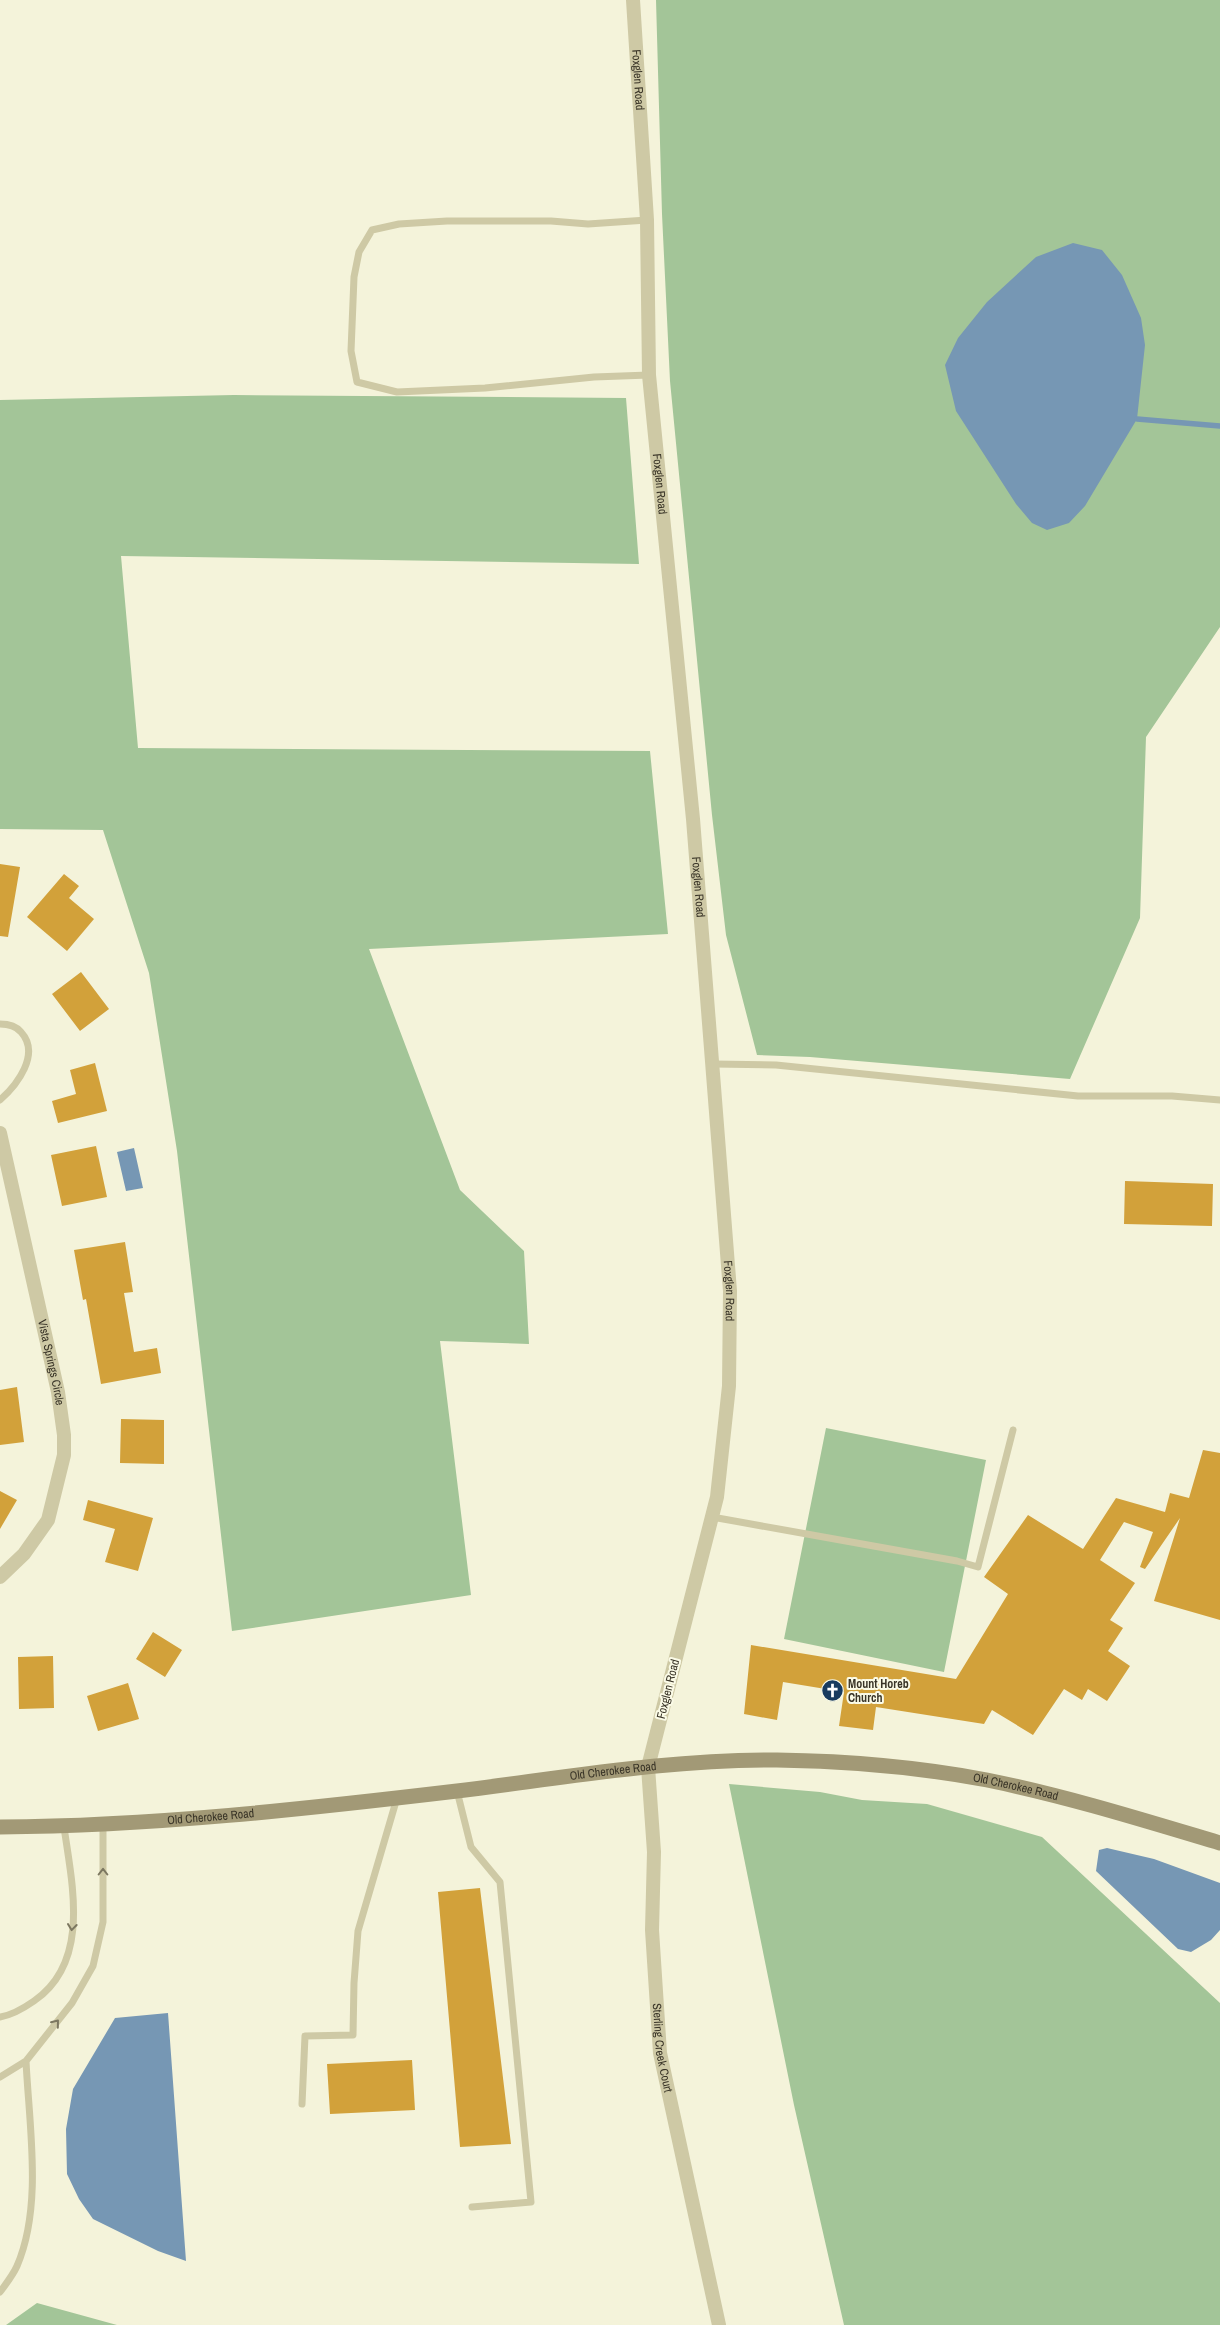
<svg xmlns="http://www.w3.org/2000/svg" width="1220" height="2325" font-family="'Archivo Narrow',sans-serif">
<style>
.green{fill:#a3c598}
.water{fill:#7697b4}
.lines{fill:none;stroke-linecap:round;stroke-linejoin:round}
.stream{stroke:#7697b4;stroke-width:5.5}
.building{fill:#d2a13a}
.lane{stroke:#cec9a5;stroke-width:7}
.street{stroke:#cec9a5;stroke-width:14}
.secondary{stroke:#a29976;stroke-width:15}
.oneway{stroke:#7c7760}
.labels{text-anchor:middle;stroke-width:4;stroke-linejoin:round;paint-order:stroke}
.street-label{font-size:12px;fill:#393427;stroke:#fbfbe7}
.poi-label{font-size:12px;font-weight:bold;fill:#393427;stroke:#fbfbe7;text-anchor:start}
</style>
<rect width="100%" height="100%" fill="#f4f3da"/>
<path class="green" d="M656 0H1220V627L1146 737 1140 918 1070 1079 810 1057 757 1055 726 935 712 815 670 381 662 214Z
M234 395 626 398 639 564 121 556 138 748 650 751 668 934 369 949 460 1190 524 1251 529 1344 440 1341 471 1595 232 1631 177 1151 149 973 103 830 0 829V400Z
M826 1428 986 1460 944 1672 784 1639Z
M729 1784 820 1792 862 1800 927 1804 1042 1837 1220 2003V2325H844L794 2105Z
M37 2303 117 2325H6Z"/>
<path class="water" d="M1073 243 1102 250 1122 275 1141 318 1145 345 1137 419 1085 506 1069 523 1047 530 1032 523 1016 504 956 411 945 365 958 338 987 302 1036 257Z
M134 1148 143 1188 126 1191 117 1152Z
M1107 1848 1154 1859 1220 1883V1930L1211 1940 1191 1952 1178 1949 1096 1871 1099 1850Z
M168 2013 186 2261 158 2251 93 2219 79 2199 67 2174 66 2129 73 2089 115 2018Z"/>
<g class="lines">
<path class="stream" d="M1137 419 1220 426"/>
</g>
<path class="building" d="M0 864 20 867 8 937 0 936Z
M64 874 79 886 69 898 94 919 67 951 27 917Z
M81 972 109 1009 80 1031 52 994Z
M95 1063 107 1111 58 1123 52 1101 76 1094 70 1070Z
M96 1146 107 1197 62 1206 51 1155Z
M1125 1181 1213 1184 1212 1226 1124 1224Z
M125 1242 133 1292 124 1293 134 1352 157 1348 161 1373 101 1384 86 1299 83 1300 74 1250Z
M17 1387 24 1442 0 1445V1390Z
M121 1419 164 1420V1464L120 1463Z
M1203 1450 1220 1453V1620L1154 1601 1180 1518 1145 1569 1140 1567 1153 1532 1124 1522 1100 1560 1135 1583 1110 1620 1123 1628 1108 1651 1130 1666 1107 1701 1088 1689 1082 1700 1064 1689 1033 1735 992 1710 984 1724 876 1707 873 1730 839 1726 844 1692 783 1682 777 1720 744 1714 751 1645 956 1679 1008 1594 984 1577 1028 1515 1083 1549 1116 1498 1165 1512 1170 1493 1189 1498Z
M0 1491 17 1500 0 1529Z
M88 1500 153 1518 138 1571 105 1562 115 1529 83 1520Z
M153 1632 182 1650 165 1677 136 1659Z
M53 1656 54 1708 19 1709 18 1657Z
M128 1683 139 1719 98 1731 87 1696Z
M480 1888 511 2144 460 2147 438 1892Z
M412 2060 415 2110 330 2114 327 2064Z"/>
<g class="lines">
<path class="lane" d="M647 220 588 224 551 221H447L399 224 372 230 359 252 354 277 351 351 357 382 397 392 485 388 594 377 649 375
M0 1024C8 1024 16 1026 21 1032 41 1054 17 1085 0 1100
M713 1064 776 1065 1078 1096H1172L1220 1100
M712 1517 957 1561 978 1567 1013 1430
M457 1791 471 1847 500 1882 531 2202 472 2207
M0 2017C13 2015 24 2008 34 2001 91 1962 72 1884 64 1827
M0 2077 26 2061 72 2003 93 1966 103 1922V1825
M302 2104 305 2036 353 2035 354 1983 358 1931 397 1798
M0 2292C6 2284 13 2275 17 2266 43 2206 29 2125 26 2061"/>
<g class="street">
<path id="s1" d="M633 0 647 220 649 375 693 819 730 1291 729 1386 717 1497 648 1767 654 1852 652 1930 660 2053 719 2325"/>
<path id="s2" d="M0 1133 58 1392 64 1435V1455L48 1520 24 1554 0 1577"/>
</g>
<path class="secondary" id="s3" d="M0 1827C153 1826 305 1809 457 1791 563 1778 670 1759 777 1760 847 1761 919 1767 987 1780 1066 1796 1143 1820 1220 1843"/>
</g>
<defs><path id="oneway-chevron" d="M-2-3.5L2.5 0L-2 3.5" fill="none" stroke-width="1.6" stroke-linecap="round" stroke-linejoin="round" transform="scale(1.25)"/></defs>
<g class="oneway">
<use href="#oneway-chevron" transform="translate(103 1872) rotate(-90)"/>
<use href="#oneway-chevron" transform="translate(72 1927) rotate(97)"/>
<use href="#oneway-chevron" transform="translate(56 2023) rotate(-51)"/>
</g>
<defs>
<symbol id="church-disc" viewBox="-11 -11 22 22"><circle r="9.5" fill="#183b5f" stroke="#fbfbe7"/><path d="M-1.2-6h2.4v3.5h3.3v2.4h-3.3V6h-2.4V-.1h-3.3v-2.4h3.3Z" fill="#fff"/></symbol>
</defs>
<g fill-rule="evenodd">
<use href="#church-disc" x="820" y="1678" width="25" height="25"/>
</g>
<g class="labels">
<g class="street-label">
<text dy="4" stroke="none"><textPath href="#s1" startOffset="80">Foxglen Road</textPath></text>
<text dy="4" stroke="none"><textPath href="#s1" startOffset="485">Foxglen Road</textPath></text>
<text dy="4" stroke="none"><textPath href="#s1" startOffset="890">Foxglen Road</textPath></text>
<text dy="4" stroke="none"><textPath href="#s1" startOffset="1295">Foxglen Road</textPath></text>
<text dy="4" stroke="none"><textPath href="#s2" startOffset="235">Vista Springs Circle</textPath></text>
<text transform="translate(668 1689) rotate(-76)" y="4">Foxglen Road</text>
<text dy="4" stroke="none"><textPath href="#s3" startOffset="616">Old Cherokee Road</textPath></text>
<text dy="4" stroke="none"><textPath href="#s3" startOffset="1021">Old Cherokee Road</textPath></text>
<text dy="4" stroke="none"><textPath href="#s3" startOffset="211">Old Cherokee Road</textPath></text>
<text dy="4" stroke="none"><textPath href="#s1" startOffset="2062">Sterling Creek Court</textPath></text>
</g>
<g class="poi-label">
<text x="848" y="1688">Mount Horeb<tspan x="848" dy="14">Church</tspan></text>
</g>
</g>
</svg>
